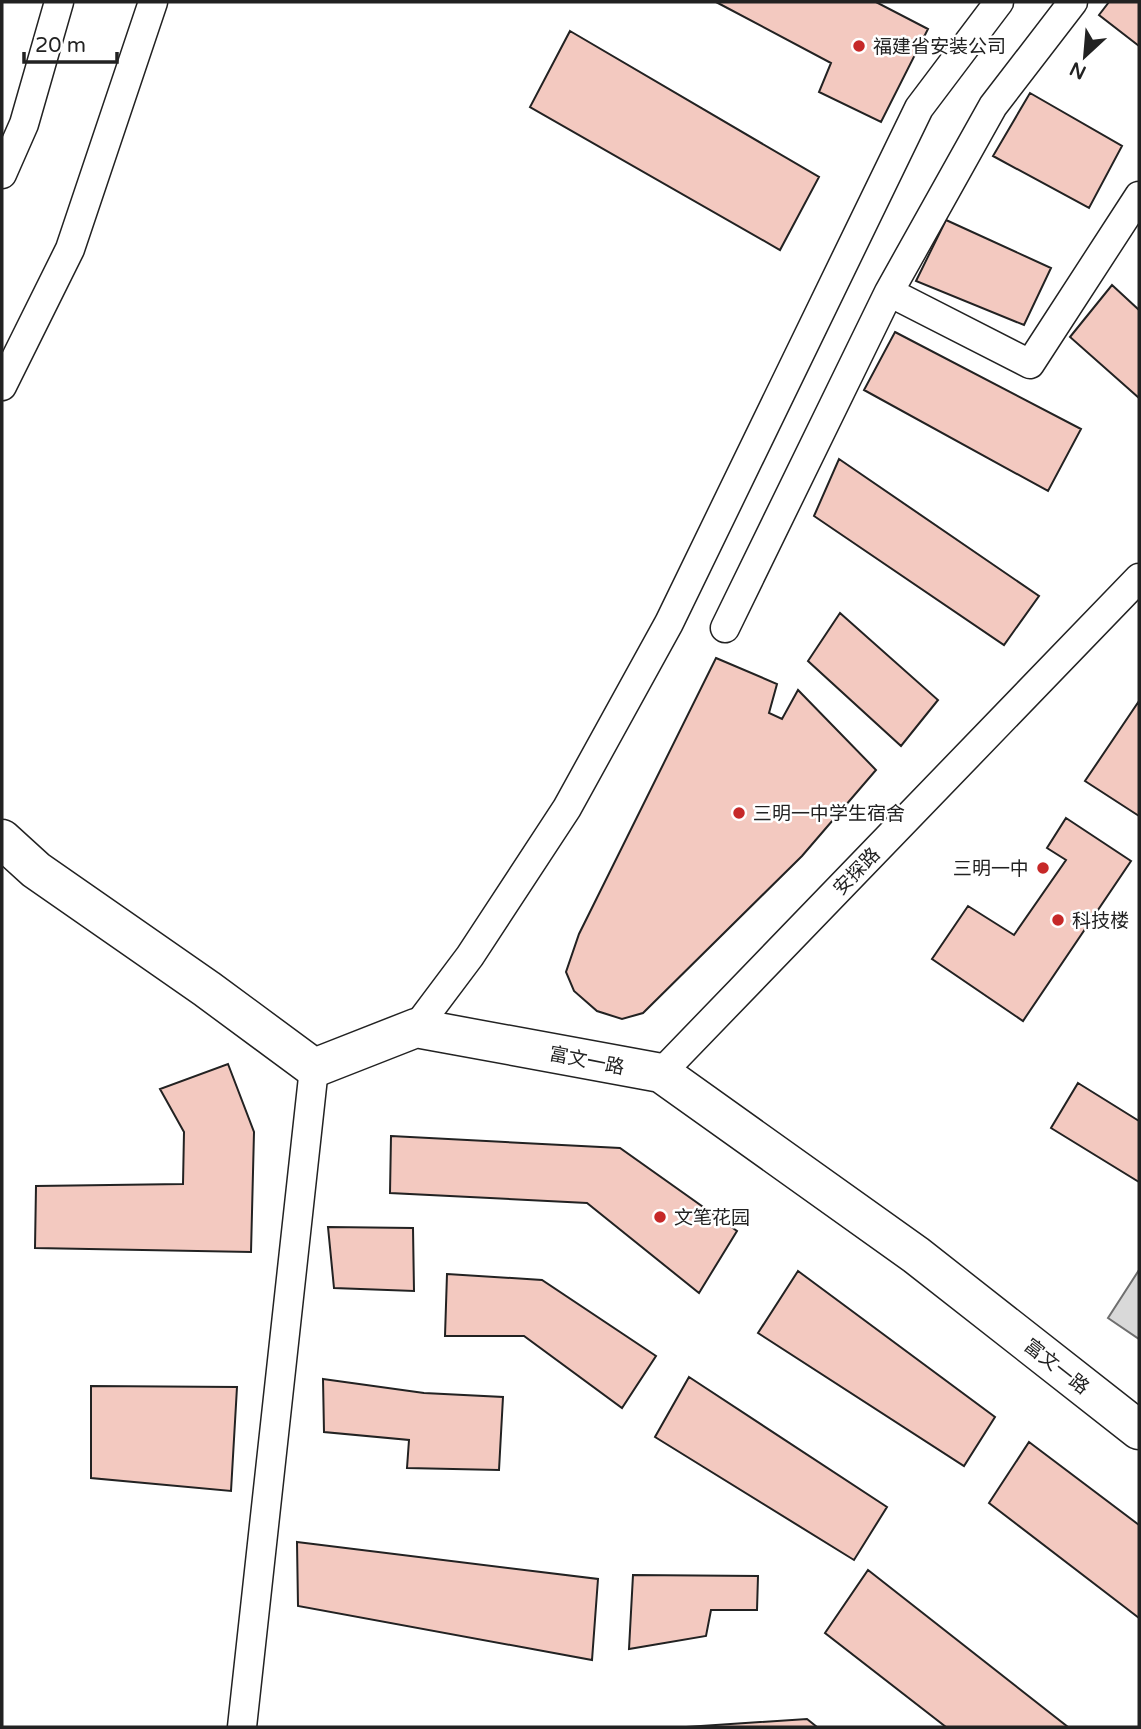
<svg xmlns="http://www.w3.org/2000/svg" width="1141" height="1729" font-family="'Varela Round','Noto Sans SC',sans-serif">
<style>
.water{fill:#d9d9d9;stroke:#6f6f6f;stroke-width:2}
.building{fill:#f3c9c0;stroke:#222;stroke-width:2}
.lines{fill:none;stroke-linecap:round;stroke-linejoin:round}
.street-casing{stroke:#222;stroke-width:31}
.secondary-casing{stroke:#222;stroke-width:41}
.street{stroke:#fff;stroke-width:28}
.secondary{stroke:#fff;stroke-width:38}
.poi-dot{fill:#c62828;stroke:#fff;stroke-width:2.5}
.labels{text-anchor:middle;stroke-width:5;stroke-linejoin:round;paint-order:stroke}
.poi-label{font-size:19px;fill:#222;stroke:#fff;text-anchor:start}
.street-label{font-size:19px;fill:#222;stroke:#fff}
</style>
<rect width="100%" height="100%" fill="#fff"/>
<path class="water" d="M1139 1270V1339L1108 1318Z"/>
<path class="building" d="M716 2H876L928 29 881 122 819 92 831 63Z
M1109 2H1139V46L1099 15Z
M570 31 819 177 780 250 530 107Z
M1030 93 1122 146 1089 208 993 156Z
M946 220 1051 268 1024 325 916 281Z
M1112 285 1139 310V398L1070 337Z
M895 332 1081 429 1048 491 864 390Z
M839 459 1039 596 1004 645 814 516Z
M840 613 938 700 901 746 808 661Z
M716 658 777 684 769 713 782 719 798 690 876 770 802 856 643 1013 622 1019 597 1011 574 991 566 972 579 934Z
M1139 701V816L1085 781Z
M1066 818 1131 861 1023 1021 932 959 968 906 1014 935 1066 860 1047 848Z
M228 1064 254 1132 251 1252 35 1248 36 1186 183 1184 184 1132 160 1089Z
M1078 1083 1139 1121V1182L1051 1128Z
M391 1136 620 1148 737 1231 699 1293 587 1203 390 1193Z
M328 1227 413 1228 414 1291 334 1288Z
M798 1271 995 1417 964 1466 758 1333Z
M447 1274 542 1280 656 1356 622 1408 524 1336H445Z
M689 1377 887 1507 854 1560 655 1437Z
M323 1379 424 1393 503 1397 499 1470 407 1468 409 1440 324 1432Z
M91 1386 237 1387 231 1491 91 1478Z
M1029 1442 1139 1525V1618L989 1503Z
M297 1542 598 1579 592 1660 298 1606Z
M868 1570 1068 1727H946L825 1633Z
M633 1575 758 1576 757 1610H711L706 1636 629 1649Z
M807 1719 817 1727H686Z"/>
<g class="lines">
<defs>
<path id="street" d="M2 174 24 124 59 2
M889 292 1030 364 1139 196
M2 386 70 249 153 2
M725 628 889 292 993 106 1073 2
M416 1028 470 956 567 808 669 623 919 108 999 2
M661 1073 1139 578
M242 1727 314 1068"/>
<path id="secondary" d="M2 839 36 870 207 989 314 1068 416 1028 661 1073 916 1255 1139 1430"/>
</defs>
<use href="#street" class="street-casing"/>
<use href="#secondary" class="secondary-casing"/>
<use href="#street" class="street"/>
<use href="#secondary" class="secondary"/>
</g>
<g class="poi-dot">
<circle cx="859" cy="46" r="7"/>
<circle cx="739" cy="813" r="7"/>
<circle cx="1043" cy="868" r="7"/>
<circle cx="1058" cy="920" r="7"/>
<circle cx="660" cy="1217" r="7"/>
</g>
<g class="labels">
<g class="poi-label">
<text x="873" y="53">福建省安装公司</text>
<text x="753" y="820">三明一中学生宿舍</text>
<text x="1029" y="875" text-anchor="end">三明一中</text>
<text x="1072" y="927">科技楼</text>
<text x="674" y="1224">文笔花园</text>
</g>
<g class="street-label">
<text transform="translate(856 871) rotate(-46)" y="7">安探路</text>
<text transform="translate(587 1060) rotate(11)" y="7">富文一路</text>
<text transform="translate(1057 1366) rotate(38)" y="7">富文一路</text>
</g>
</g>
<rect width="1141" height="1729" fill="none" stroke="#222222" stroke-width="7"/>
<g transform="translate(1085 56) rotate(206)" stroke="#ffffff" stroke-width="5" paint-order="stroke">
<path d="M0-5L12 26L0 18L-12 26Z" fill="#222222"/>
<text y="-10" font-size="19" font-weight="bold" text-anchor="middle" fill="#222222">N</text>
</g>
<path d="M24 52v10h93v-10" fill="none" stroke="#222222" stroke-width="3.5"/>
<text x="35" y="52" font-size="21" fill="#222222" stroke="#ffffff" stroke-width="5" paint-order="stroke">20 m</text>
</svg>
